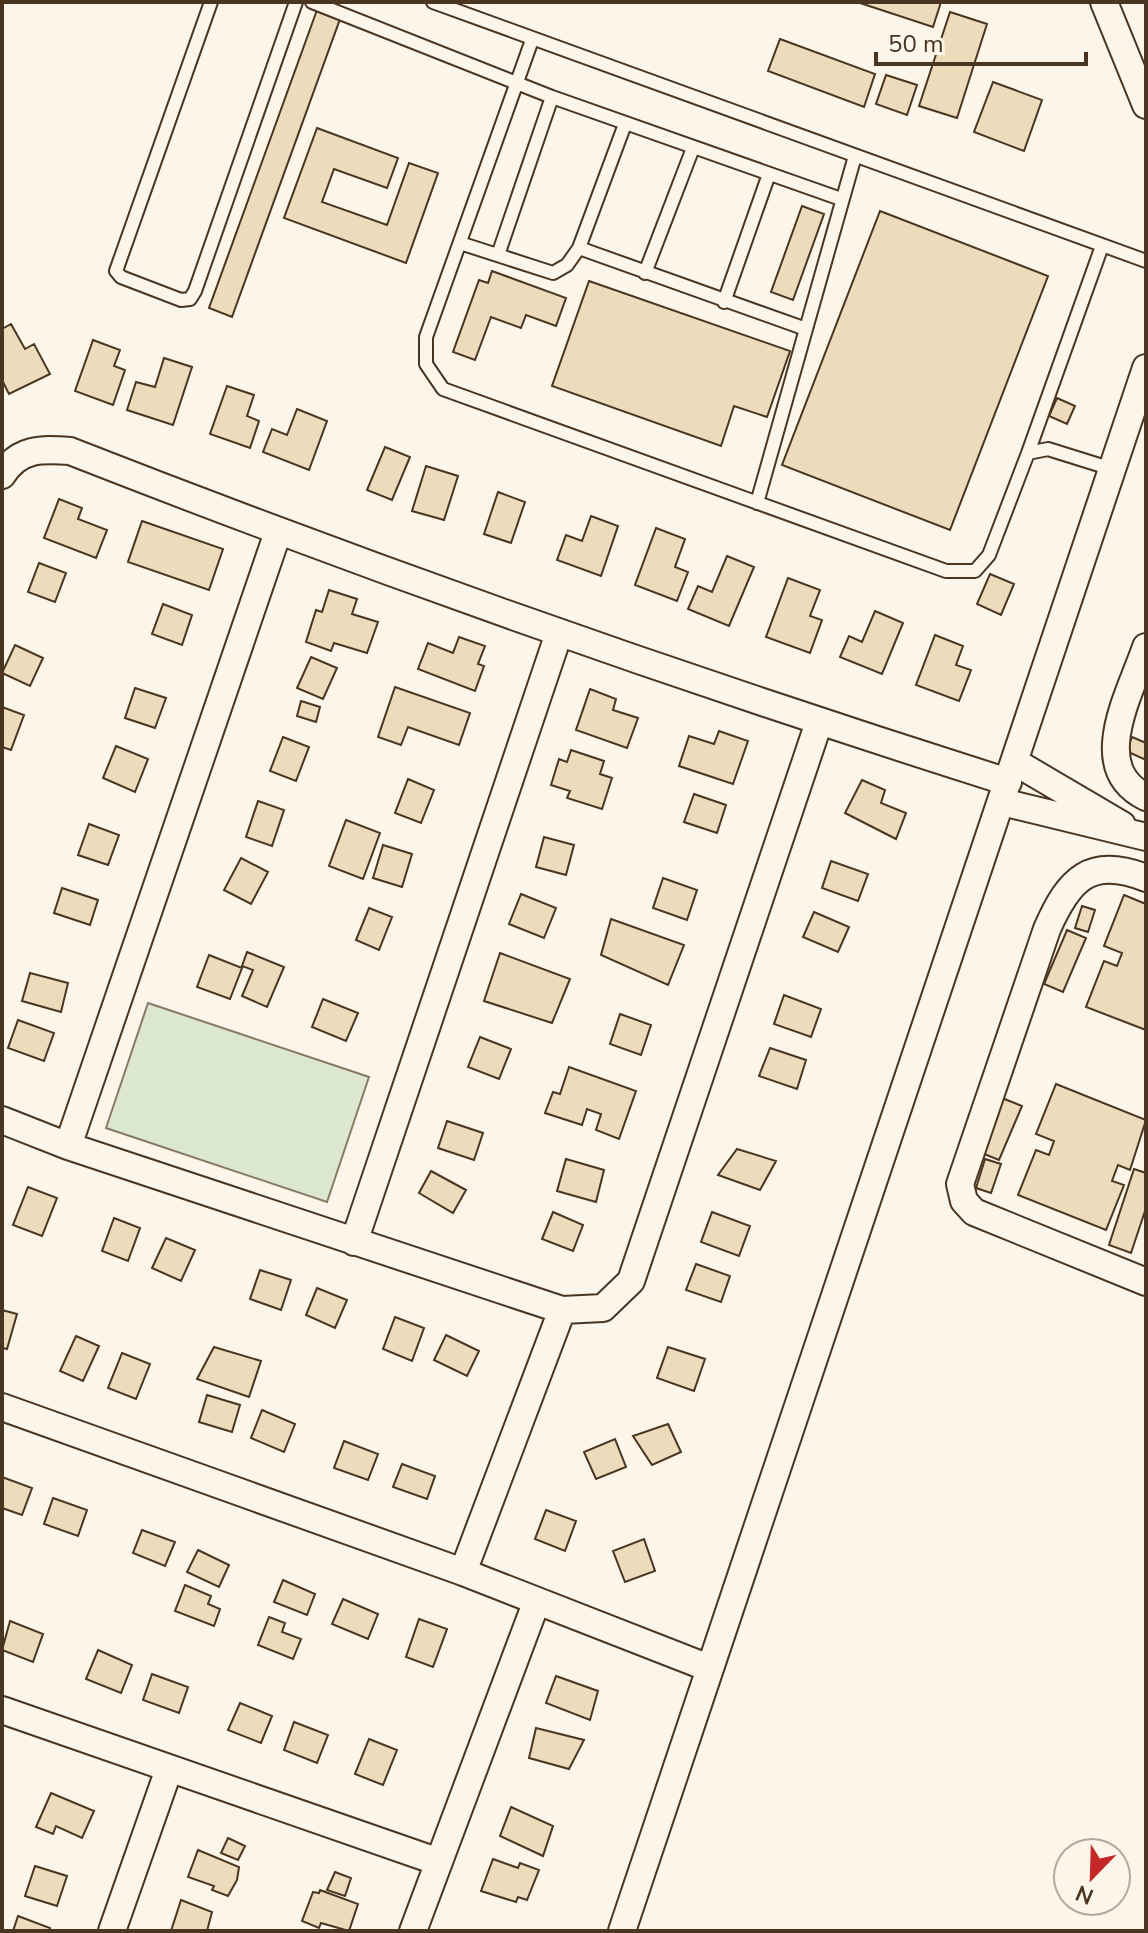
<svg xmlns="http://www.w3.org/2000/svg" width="1148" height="1933" font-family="'Nunito Sans',sans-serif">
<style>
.green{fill:#dce7d0;stroke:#887966;stroke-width:2}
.building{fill:#ecdcbc;stroke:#4a3520;stroke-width:2}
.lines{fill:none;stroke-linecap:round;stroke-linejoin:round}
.service-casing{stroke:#4a3520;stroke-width:16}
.minor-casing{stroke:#4a3520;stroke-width:30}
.service{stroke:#fbf6e9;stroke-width:12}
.minor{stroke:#fbf6e9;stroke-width:26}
</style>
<rect width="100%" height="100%" fill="#fbf6e9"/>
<path class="green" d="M148 1003 369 1077 327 1202 106 1128Z"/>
<path class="building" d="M857 2H941L933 27Z
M317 10 340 19 232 317 209 308Z
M950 12 987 24 957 118 919 106Z
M780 39 875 74 864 107 768 71Z
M886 75 917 85 907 115 876 104Z
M993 82 1042 100 1024 151 974 132Z
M317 128 398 158 387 188 334 169 322 202 387 225 409 163 438 173 406 263 284 218Z
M802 206 824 214 793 300 771 292Z
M880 211 1048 276 950 530 782 465Z
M492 271 566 298 556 326 526 315 521 328 491 317 475 360 453 352 479 280 488 283Z
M589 281 790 351 767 417 734 406 721 446 552 386Z
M11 324 25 349 34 344 50 374 9 394 2 380V329Z
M93 340 120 350 114 366 125 370 113 405 75 391Z
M164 358 192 367 173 425 127 410 136 382 155 387Z
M227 386 254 395 247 416 259 421 250 448 210 434Z
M1057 398 1075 406 1067 424 1049 416Z
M297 409 327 421 309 470 263 452 272 429 287 435Z
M385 447 410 457 392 500 367 490Z
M426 466 458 476 444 520 412 511Z
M498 492 525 502 511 543 484 534Z
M59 499 82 508 78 519 107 530 96 558 44 538Z
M591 516 618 526 601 576 557 560 566 535 582 541Z
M142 521 223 549 209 590 128 562Z
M656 528 685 539 675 567 688 572 677 601 635 585Z
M727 556 754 567 729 626 688 609 698 586 712 592Z
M39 563 66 573 55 602 28 592Z
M990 574 1014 584 1001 615 977 604Z
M788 578 820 590 810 616 822 620 810 653 766 637Z
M329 590 357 599 352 614 378 622 367 653 334 643 331 651 306 642 316 610 322 612Z
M163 604 192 615 182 645 152 634Z
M875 611 903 623 882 674 840 657 849 636 862 642Z
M935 635 963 646 956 665 971 670 959 701 916 685Z
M459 637 485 646 478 664 484 666 475 691 418 669 428 643 453 653Z
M15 645 43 658 30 686 2 673Z
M311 657 337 668 323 699 297 688Z
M395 687 470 713 459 745 408 727 401 745 378 737Z
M135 688 166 698 155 728 125 718Z
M590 689 616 699 613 710 638 718 627 748 576 730Z
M301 701 320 707 316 722 297 716Z
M2 707 24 715 11 750 2 747Z
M719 731 748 741 733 784 679 766 689 736 714 744Z
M283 737 309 747 296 781 270 771Z
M1132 737 1146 743V760L1126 751Z
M116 746 148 759 135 792 103 778Z
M571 750 604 761 600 774 612 778 602 809 567 798 570 791 551 785 559 759 567 762Z
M408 779 434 790 421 823 395 813Z
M862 780 885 790 881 803 906 813 896 839 845 813Z
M694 794 726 805 717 833 684 822Z
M258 801 284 810 272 846 246 837Z
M346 820 380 833 363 879 329 866Z
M89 824 119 835 108 865 78 855Z
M544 837 574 845 566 875 536 867Z
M383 845 412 854 402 887 373 878Z
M241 858 268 872 251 904 224 890Z
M831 861 868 874 858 901 822 888Z
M663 878 697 890 687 920 653 908Z
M62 888 98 900 90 925 54 913Z
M521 894 556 908 544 938 509 924Z
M1124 895 1146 904V1030L1086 1007 1104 961 1117 966 1122 953 1104 946Z
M1082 906 1095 910 1088 932 1075 928Z
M369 908 392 917 379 950 356 940Z
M814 912 849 927 838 952 803 937Z
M611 919 684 945 668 985 601 955Z
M1067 930 1086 938 1063 992 1044 984Z
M247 952 284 967 267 1007 242 996 253 970 242 966Z
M500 953 570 979 552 1023 484 1001Z
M209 955 242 968 230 999 197 987Z
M30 973 68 983 61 1012 22 1001Z
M784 995 821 1009 811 1037 774 1024Z
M323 999 358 1013 346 1041 312 1027Z
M620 1014 651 1025 641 1055 610 1044Z
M18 1020 54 1033 44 1061 8 1048Z
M480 1037 511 1049 499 1079 468 1067Z
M770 1048 806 1060 797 1089 759 1076Z
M569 1067 636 1091 619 1139 596 1130 601 1114 587 1109 582 1125 545 1113 553 1092 560 1094Z
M1056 1084 1146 1120 1130 1170 1118 1165 1112 1181 1124 1185 1106 1230 1018 1195 1036 1150 1049 1155 1054 1141 1036 1134Z
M1002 1098 1022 1106 999 1160 979 1152Z
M447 1121 483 1133 474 1160 438 1148Z
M737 1149 776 1161 760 1190 718 1175Z
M566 1159 604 1170 596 1202 557 1191Z
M985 1159 1001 1164 991 1193 976 1188Z
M1134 1169 1146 1173V1208L1131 1253 1109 1245Z
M431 1171 466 1190 453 1213 419 1193Z
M28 1187 57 1198 42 1236 13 1225Z
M553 1212 583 1225 573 1251 542 1239Z
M712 1212 750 1226 739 1256 701 1242Z
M114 1218 140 1228 128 1261 102 1251Z
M166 1238 195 1250 181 1281 152 1268Z
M696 1264 730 1276 721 1302 686 1290Z
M260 1270 291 1280 281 1310 250 1299Z
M317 1288 347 1300 335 1328 306 1315Z
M2 1310 17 1314 7 1349 2 1348Z
M395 1317 424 1328 412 1361 383 1349Z
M446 1335 479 1351 467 1376 434 1360Z
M76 1336 99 1346 83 1381 60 1371Z
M214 1347 261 1361 249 1397 197 1379Z
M668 1347 705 1359 694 1391 657 1378Z
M122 1353 150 1364 136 1399 108 1388Z
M207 1395 240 1405 232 1432 199 1422Z
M262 1410 295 1424 284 1452 251 1438Z
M668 1424 681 1452 652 1465 633 1436Z
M615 1439 626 1467 596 1479 584 1452Z
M344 1441 378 1454 368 1480 334 1468Z
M402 1464 435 1476 427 1499 393 1487Z
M2 1477 32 1488 22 1515 2 1508Z
M53 1498 87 1510 78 1536 44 1524Z
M546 1510 576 1521 565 1551 535 1539Z
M142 1530 175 1542 165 1566 133 1553Z
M644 1539 655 1571 625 1582 613 1551Z
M198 1550 229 1565 219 1587 187 1572Z
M283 1580 315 1594 307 1615 274 1602Z
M185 1585 211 1596 208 1604 220 1609 214 1626 175 1611Z
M343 1599 378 1614 368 1639 332 1624Z
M269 1617 285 1623 282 1632 301 1639 293 1659 258 1645Z
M419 1619 447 1629 433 1667 406 1657Z
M10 1621 43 1634 33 1662 2 1650Z
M98 1650 132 1665 121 1693 86 1679Z
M152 1674 188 1687 179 1713 143 1700Z
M556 1676 598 1691 590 1720 546 1703Z
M240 1703 272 1716 261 1743 228 1730Z
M294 1722 328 1735 317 1763 284 1750Z
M536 1728 584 1740 569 1769 529 1758Z
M369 1739 397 1750 383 1785 355 1774Z
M51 1793 94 1811 82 1838 56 1826 53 1834 36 1827Z
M511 1807 553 1826 543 1856 500 1836Z
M228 1838 245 1846 238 1860 221 1853Z
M198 1850 239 1867 237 1880 228 1896 212 1890 214 1886 188 1877Z
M493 1859 518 1868 520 1863 539 1870 527 1900 518 1897 516 1902 481 1891Z
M35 1866 67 1876 57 1906 25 1896Z
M335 1872 351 1878 345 1896 327 1890Z
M320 1890 358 1904 349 1931 321 1923 319 1928 302 1921 313 1892 319 1893Z
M181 1900 212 1912 207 1931H171Z
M18 1916 50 1928 49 1931H13Z"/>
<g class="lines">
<defs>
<path id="service" d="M211 2 116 271 121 277 181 300 190 299 195 291 296 2
M312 2 552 97 841 199
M433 2 1146 261
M532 40 426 337V364L443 389 946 571H975L989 555 1028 453 1048 449 1112 469
M460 243 553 273 567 265 579 248 625 124
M579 248 806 329 855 156
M498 255 552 97
M645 273 693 148
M724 302 769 174
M1028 453 1102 246
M757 503 806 329"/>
<path id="minor" d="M1104 2 1146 105
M2 475C19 448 41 449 70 451 379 572 692 682 1008 782
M1146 647C1130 694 1087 768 1146 797
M1015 762 1122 825
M1002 802 1146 837
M1146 878C1090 856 1069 879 1047 929L960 1184 964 1201 974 1212 1146 1282
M2 1120 68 1146 562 1310 603 1308 631 1281 819 722
M68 1146 278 532
M354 1242 559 633
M2 1407 463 1572 709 1668
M463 1572 562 1310
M2 1710 439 1862
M112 1931 169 1769
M413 1931 536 1603
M622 1931 1146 368"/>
</defs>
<use href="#service" class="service-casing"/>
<use href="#minor" class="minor-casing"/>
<use href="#service" class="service"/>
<use href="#minor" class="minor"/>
</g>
<rect width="1148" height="1933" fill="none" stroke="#4a3520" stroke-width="8"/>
<g transform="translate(1092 1877) rotate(203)"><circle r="38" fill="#fbf6e9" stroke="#b4a999" stroke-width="2"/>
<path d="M0-6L14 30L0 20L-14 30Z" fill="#c62828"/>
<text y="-12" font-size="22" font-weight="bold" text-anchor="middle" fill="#4a3520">N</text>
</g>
<path d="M876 52v12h210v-12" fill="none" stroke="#4a3520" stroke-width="4"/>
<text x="888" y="52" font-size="24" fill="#4a3520" stroke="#fbf6e9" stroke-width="6" paint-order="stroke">50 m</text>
</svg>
